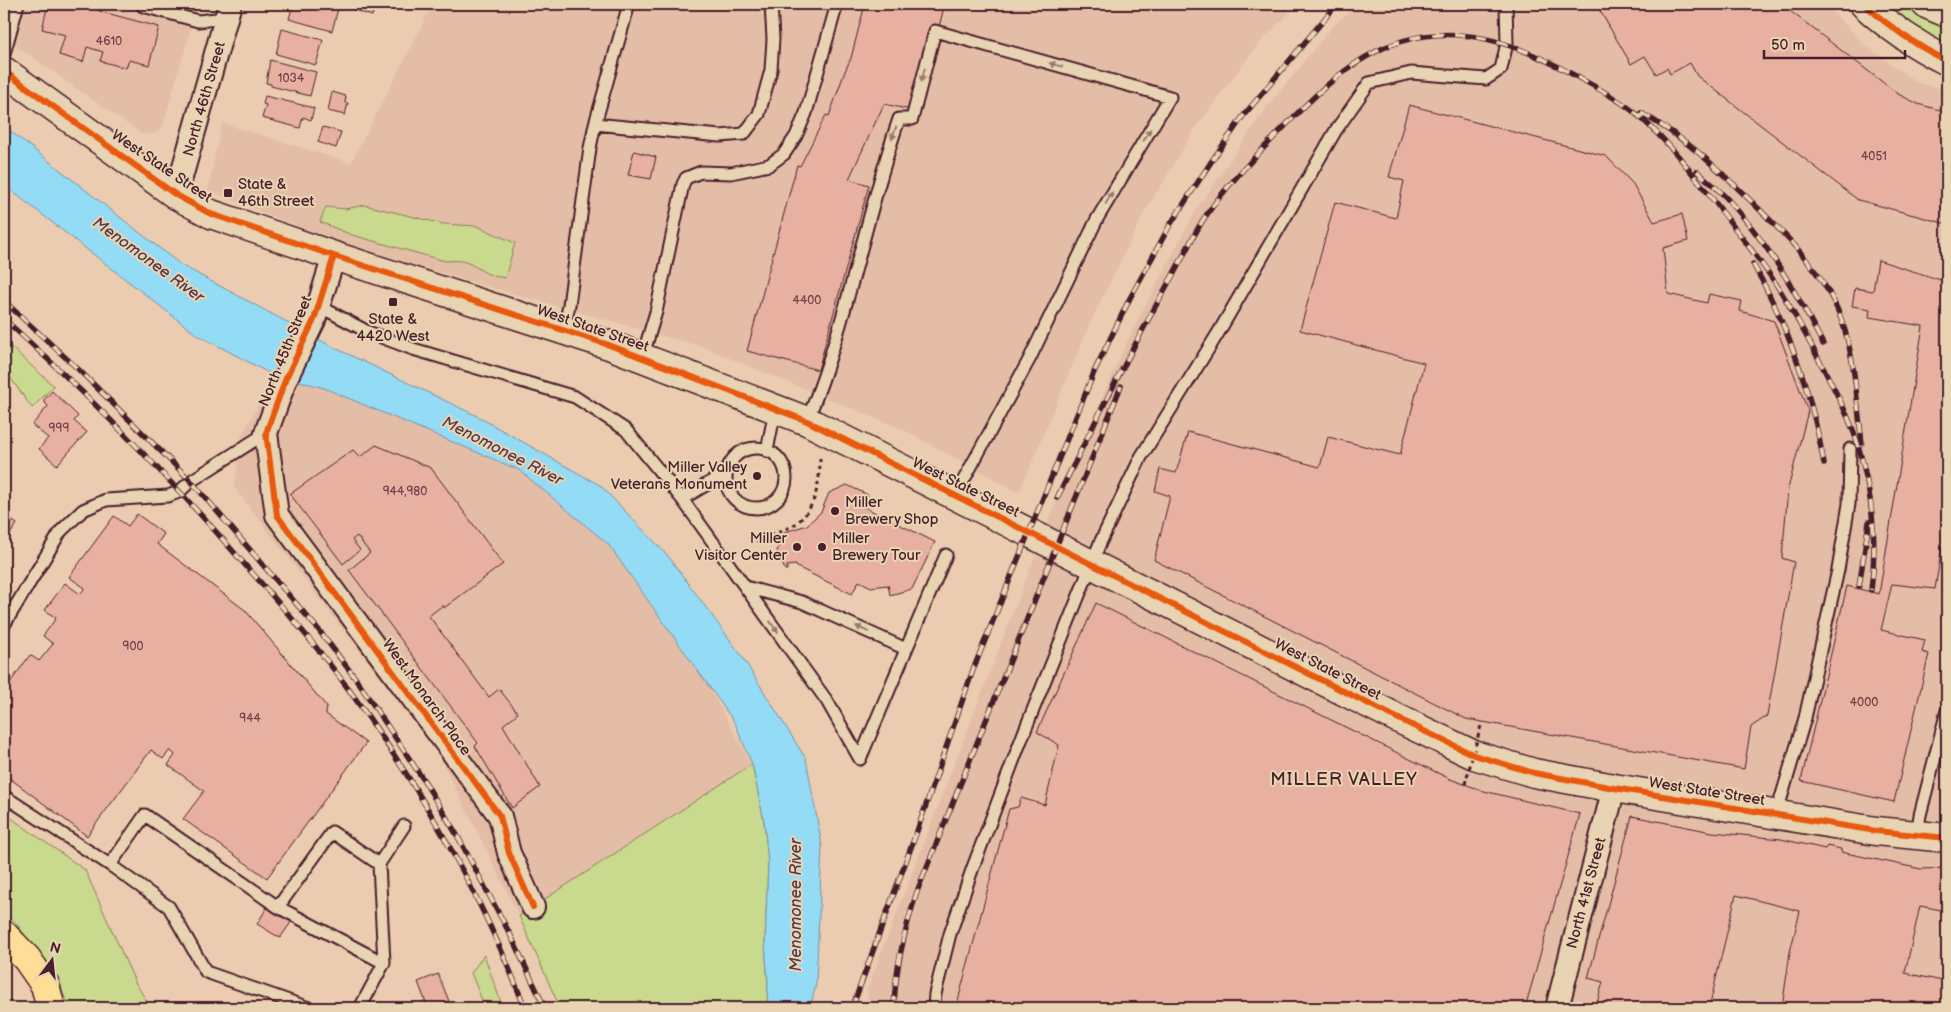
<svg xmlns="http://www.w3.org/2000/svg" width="1951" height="1012" font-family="'Balsamiq Sans',sans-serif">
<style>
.built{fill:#e4bda7}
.green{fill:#c9d98d;stroke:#8a7c5c}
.water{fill:#94dcf5;stroke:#7690a4}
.building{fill:#e8b0a1;stroke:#4a1f2b}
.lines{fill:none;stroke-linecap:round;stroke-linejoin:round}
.service-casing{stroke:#4a1f2b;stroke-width:15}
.minor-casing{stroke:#4a1f2b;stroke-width:26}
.tertiary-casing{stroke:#4a1f2b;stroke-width:31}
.secondary-casing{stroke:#4a1f2b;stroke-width:31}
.motorway-casing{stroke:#4a1f2b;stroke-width:31}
.path{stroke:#4a1f2b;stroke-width:3;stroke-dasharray:4 4;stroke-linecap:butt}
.service{stroke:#e8d4b3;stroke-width:11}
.minor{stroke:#e8d4b3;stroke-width:22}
.tertiary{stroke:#e8d4b3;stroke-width:28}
.secondary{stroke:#e8d4b3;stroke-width:28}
.motorway{stroke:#fedd96;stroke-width:28}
.rail-casing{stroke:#4a1f2b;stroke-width:5.5}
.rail{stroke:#e8d4b3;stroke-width:4;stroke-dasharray:11;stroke-linecap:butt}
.path-bridge{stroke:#4a1f2b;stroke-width:3;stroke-dasharray:4 4;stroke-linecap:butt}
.cycleway-casing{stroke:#e8d4b3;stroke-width:9}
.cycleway{stroke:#e8590c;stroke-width:6}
.oneway{fill:#997a6f}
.poi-dot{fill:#4a1f2b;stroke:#e8d4b3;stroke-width:2}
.labels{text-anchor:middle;stroke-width:4;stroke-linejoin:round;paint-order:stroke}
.number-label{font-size:12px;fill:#724348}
.street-label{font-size:15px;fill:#4a1f2b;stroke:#e8d4b3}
.poi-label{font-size:15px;fill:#4a1f2b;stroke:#e8d4b3;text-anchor:start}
.water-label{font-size:16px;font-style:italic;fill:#553b49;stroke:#e8d4b3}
.quarter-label{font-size:18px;letter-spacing:1px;fill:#4a1f2b;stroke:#e8d4b3}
</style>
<rect width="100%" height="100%" fill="#ebccb0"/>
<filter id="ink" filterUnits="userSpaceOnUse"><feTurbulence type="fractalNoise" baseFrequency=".02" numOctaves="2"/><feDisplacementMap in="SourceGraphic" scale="10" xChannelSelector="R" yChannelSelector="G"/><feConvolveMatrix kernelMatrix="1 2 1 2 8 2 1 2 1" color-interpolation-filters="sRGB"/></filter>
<g filter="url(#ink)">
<path class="built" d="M4 4H198L163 125 159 130 155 133 143 135 13 44 4 33Z
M433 4H1298L1259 43 1197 126 1143 215 1090 323 1019 493 904 430 703 347 468 281 335 242 208 190 222 123 351 163Z
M1358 4H1825L1866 46 1918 83 1947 90V1008H869L867 989 1057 499 1132 331 1196 210 1267 107 1333 26Z
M278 369 519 470 608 544 706 682 752 764 519 916 439 755 234 487 242 435Z"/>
<path class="green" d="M1884 4H1905L1947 24V45C1924 34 1904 21 1884 4Z
M365 205 443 224 477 226 515 243 505 278C499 277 491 276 486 273 469 263 465 259 445 261L352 235 320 222 326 207 345 209Z
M4 341 54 386 32 408 4 369Z
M752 764 764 821 768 862 765 943 768 984 767 1008H560L519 916Z
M4 813 85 870 135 982 151 1008H71L68 1002 17 924 4 913Z
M484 955 503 1008H485L471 973Z"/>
<path class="water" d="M4 126 181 265 331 346 475 415 601 486 668 556 741 655 806 759 822 846 816 984 810 1008H767L768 984 765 943 768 862 764 821 752 764 735 723 608 544 519 470 324 388 267 372 196 334 4 185Z"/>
<path class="building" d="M48 4H101L99 11 159 27 149 65 129 60 126 68 100 61 103 52 87 47 83 62 59 55 65 35 42 29Z
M293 4H320L338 9 332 31 289 19Z
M356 4H375L372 16 354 10Z
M865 4H940L939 6 944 7 939 27 933 25 911 110 884 104 849 179 869 185 818 370 747 351 797 165 800 166 826 115 829 116 845 71 851 58Z
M1596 4H1781L1898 94 1918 104 1947 112V224L1858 200 1697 76 1690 63 1670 74 1667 68 1656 74 1645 56 1631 64Z
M282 29 323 40 316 65 276 54Z
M270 60 316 72 310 96 271 86V84L266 83Z
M332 92 346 96 345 103H348L345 115 328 111Z
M265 96 314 108 311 120 303 117 300 128 262 118 266 105 263 104Z
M1409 105 1606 156 1633 184 1654 222 1682 214 1688 241 1663 248 1668 294 1707 303 1709 294 1742 301 1740 311 1774 321 1808 411 1788 489 1782 558 1794 562 1767 716 1751 727 1744 769 1466 719 1154 560 1170 496 1155 491 1160 469 1176 473 1188 432 1320 467 1328 437 1400 455 1424 363 1300 330 1335 202 1396 218 1404 181 1389 177Z
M323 127 341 132 336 148 318 142Z
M634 151 656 157 651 179 628 175Z
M1878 260 1947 282V516L1935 589 1892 584 1881 630 1925 640 1922 652 1929 654 1894 802 1801 781 1847 586 1879 594 1923 326 1869 317 1870 309 1852 306 1855 288 1873 291Z
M52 391 78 416 74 421 87 432 57 465 39 449 48 438 32 425 48 406 43 401Z
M376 445 431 468 503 564 444 608 443 605 429 616 489 697 499 689 518 713 503 725 540 787 512 808 475 746 478 743 349 570 370 553 357 536 352 540 360 550 343 564 290 494 353 450 360 457Z
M847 485 868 495 862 506 935 542 912 589 890 595 888 585 871 587 859 581 852 594 797 567 796 565 787 566V570H785L777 550 785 532 807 525 821 512 829 493Z
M137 514 164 534 157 544 245 610 327 707 326 714 366 743 267 878 183 819 204 791 168 765 175 755 170 750 163 759 151 750 87 836 4 774V691L30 655 39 661 53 644 43 636 56 618 45 610 65 583 80 594 85 588 69 577 114 516 128 526Z
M4 515 17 524 4 543Z
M1096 603 1450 779 1484 791 1580 814 1525 1008H956L1009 809 1018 807 1021 798 1045 805 1059 745 1037 732Z
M1632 816 1712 832 1781 839 1825 849 1827 846 1841 849V852L1921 869 1947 868V911L1920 906 1905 973 1947 982 1946 1008H1782L1790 952 1800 911 1736 895 1709 1008H1592L1593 1005 1596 1006 1603 982 1588 978Z
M268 906 292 921 280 938 257 924Z
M438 974 449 1001 428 1008 418 982Z"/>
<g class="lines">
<defs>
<path id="service" d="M143 4V6L198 21 226 18
M4 54 18 4
M595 124 720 136 744 134 759 114 771 70 773 39 771 4
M319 306 368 332 413 349 575 397 626 430 682 499 827 701 860 759
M564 329 569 305 590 148 595 124 629 4
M642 358 656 312 683 184 686 178 701 172 731 173 769 165 784 154 796 136 806 113 837 4
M807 421C847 323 865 218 899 119H912L935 31 1170 97 1097 219 1030 358 955 496
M726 478a30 30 0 1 1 60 0a30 30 0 1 1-60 0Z
M767 451 775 410
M682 499 726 473
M745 587 802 602 906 649
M4 625 61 531 83 510 106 500 168 496 179 492 191 481 266 433
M860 759 946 555
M4 796 110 865 169 907 206 972 309 1008
M1776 815 1805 718 1838 570 1849 504 1850 449
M1917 835 1920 815 1947 711
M379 864 404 826
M110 865 145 815 278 907 384 963 360 1008
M278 907 332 832 379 864 384 963
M934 1008 935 994 950 934 972 870 1023 735 1100 543 1141 457 1217 335 1336 130 1369 83 1411 73 1486 79 1501 69 1507 43 1506 4"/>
<path id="minor" d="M176 195 230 4
M334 256 314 320 286 378 266 433 277 515 500 816 509 853 533 907
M1557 1008 1614 788"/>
<path id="tertiary" d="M1864 4C1889 27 1917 46 1947 61
M1926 4 1947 13"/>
<path id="secondary" d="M4 71 176 195 211 214 334 256 609 345 807 421 1399 719 1474 755 1534 773 1614 788 1876 831 1947 838"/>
<path id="motorway" d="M4 935 27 959 45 985 51 1008"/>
</defs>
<use href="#service" class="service-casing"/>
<use href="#minor" class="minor-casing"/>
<use href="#tertiary" class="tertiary-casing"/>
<use href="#secondary" class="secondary-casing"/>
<use href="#motorway" class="motorway-casing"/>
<path class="path" d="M756 541C768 536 781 532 792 526 816 512 820 482 820 457"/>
<use href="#service" class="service"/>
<use href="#minor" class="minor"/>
<use href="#tertiary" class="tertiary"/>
<use href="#secondary" class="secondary"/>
<use href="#motorway" class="motorway"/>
<defs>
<path id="rail" d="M1641 113C1686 138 1716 167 1753 203 1783 233 1815 263 1834 302 1855 344 1856 397 1862 443
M1697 171C1708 181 1721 191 1731 203 1769 245 1797 294 1823 344
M1753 264C1788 326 1812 394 1824 464
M4 301 78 369 191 481 318 629 356 679 423 779 457 835 511 936 545 1008
M4 319C90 396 171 479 246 566 281 605 316 645 347 687 404 765 456 851 496 939 507 962 516 985 525 1008
M1057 498C1095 423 1131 348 1173 275 1183 257 1192 238 1203 220 1226 185 1257 155 1285 126 1313 97 1341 69 1377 51 1448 16 1517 42 1581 79 1599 89 1618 99 1634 112 1667 139 1692 173 1718 206 1737 232 1758 257 1776 284 1795 313 1811 345 1827 375 1839 398 1851 421 1858 445 1872 493 1878 541 1871 590
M1859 586 1869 522
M852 1008 917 831 973 670 1095 370 1130 298 1170 225 1211 162 1244 115 1337 4
M894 1008C895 967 905 928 918 889L1121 386"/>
</defs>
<use href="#rail" class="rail-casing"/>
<use href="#rail" class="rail"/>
<path class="path-bridge" d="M1465 784 1482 722"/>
<defs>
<path id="cycleway" d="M1864 4C1889 27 1917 46 1947 61
M4 71 176 195 211 214 334 256 609 345 807 421 1399 719 1474 755 1534 773 1614 788 1876 831 1947 838
M334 256 314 320 286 378 266 433 277 515 500 816 509 853 533 907"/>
</defs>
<use href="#cycleway" class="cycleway-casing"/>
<use href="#cycleway" class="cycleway"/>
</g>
<defs><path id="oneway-solid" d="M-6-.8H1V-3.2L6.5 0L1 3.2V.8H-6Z" transform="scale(1.25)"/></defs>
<g class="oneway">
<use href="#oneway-solid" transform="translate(1056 65) rotate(-164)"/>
<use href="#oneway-solid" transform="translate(923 75) rotate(105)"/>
<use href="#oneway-solid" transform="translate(894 133) rotate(109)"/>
<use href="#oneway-solid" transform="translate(1147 135) rotate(-59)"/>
<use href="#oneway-solid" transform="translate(1109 198) rotate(-60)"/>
<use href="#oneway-solid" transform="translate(774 627) rotate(54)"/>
<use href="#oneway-solid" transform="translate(862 629) rotate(-155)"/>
</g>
</g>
<g class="poi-dot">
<rect x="223" y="188" width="10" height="10" rx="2.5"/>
<rect x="388" y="297" width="10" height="10" rx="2.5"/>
<circle cx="757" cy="476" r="5"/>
<circle cx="835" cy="511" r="5"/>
<circle cx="797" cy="547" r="5"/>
<circle cx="822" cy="547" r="5"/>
</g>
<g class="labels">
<g class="number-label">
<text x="109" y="45">4610</text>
<text x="291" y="82">1034</text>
<text x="1874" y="160">4051</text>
<text x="807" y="304">4400</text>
<text x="59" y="432">999</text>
<text x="405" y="495">944,980</text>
<text x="133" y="650">900</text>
<text x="1864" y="706">4000</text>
<text x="250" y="722">944</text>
</g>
<g class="street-label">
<text transform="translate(204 99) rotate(-74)" y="5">North 46th Street</text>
<text transform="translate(162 166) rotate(34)" y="5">West State Street</text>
<text transform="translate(593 328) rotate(19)" y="5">West State Street</text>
<text transform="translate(285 351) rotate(-68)" y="5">North 45th Street</text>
<text transform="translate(966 487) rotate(26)" y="5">West State Street</text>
<text transform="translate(1328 669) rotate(27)" y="5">West State Street</text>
<text transform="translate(427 697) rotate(54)" y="5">West Monarch Place</text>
<text transform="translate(1707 791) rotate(9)" y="5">West State Street</text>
<text transform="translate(1586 893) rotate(-75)" y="5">North 41st Street</text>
</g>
<g class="poi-label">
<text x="238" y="189">State &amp;<tspan x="238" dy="17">46th Street</tspan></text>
<text x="393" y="324" text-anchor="middle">State &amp;<tspan x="393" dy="17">4420 West</tspan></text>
<text x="747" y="472" text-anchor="end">Miller Valley<tspan x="747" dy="17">Veterans Monument</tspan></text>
<text x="845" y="507">Miller<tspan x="845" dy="17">Brewery Shop</tspan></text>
<text x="787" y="543" text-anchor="end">Miller<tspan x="787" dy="17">Visitor Center</tspan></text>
<text x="832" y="543">Miller<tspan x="832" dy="17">Brewery Tour</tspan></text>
</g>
<g class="water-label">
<text transform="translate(149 259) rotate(36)" y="6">Menomonee River</text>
<text transform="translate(503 450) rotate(27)" y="6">Menomonee River</text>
<text transform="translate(795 905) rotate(-90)" y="6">Menomonee River</text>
</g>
<g class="quarter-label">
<text x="1344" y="785">MILLER VALLEY</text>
</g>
</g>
<rect width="1951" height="1012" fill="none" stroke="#e8d4b3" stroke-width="20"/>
<rect x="10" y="10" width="1931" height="992" fill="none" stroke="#4a1f2b" stroke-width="2" filter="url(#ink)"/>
<g transform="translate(52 960) rotate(15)" stroke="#e8d4b3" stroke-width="4" paint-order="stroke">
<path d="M0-4L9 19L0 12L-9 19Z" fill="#4a1f2b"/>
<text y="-8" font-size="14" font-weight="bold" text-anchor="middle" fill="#4a1f2b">N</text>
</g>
<path d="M1764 50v8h141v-8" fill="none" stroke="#4a1f2b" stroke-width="2.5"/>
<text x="1771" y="50" font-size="15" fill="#4a1f2b" stroke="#e8d4b3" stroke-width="4" paint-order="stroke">50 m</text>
</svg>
